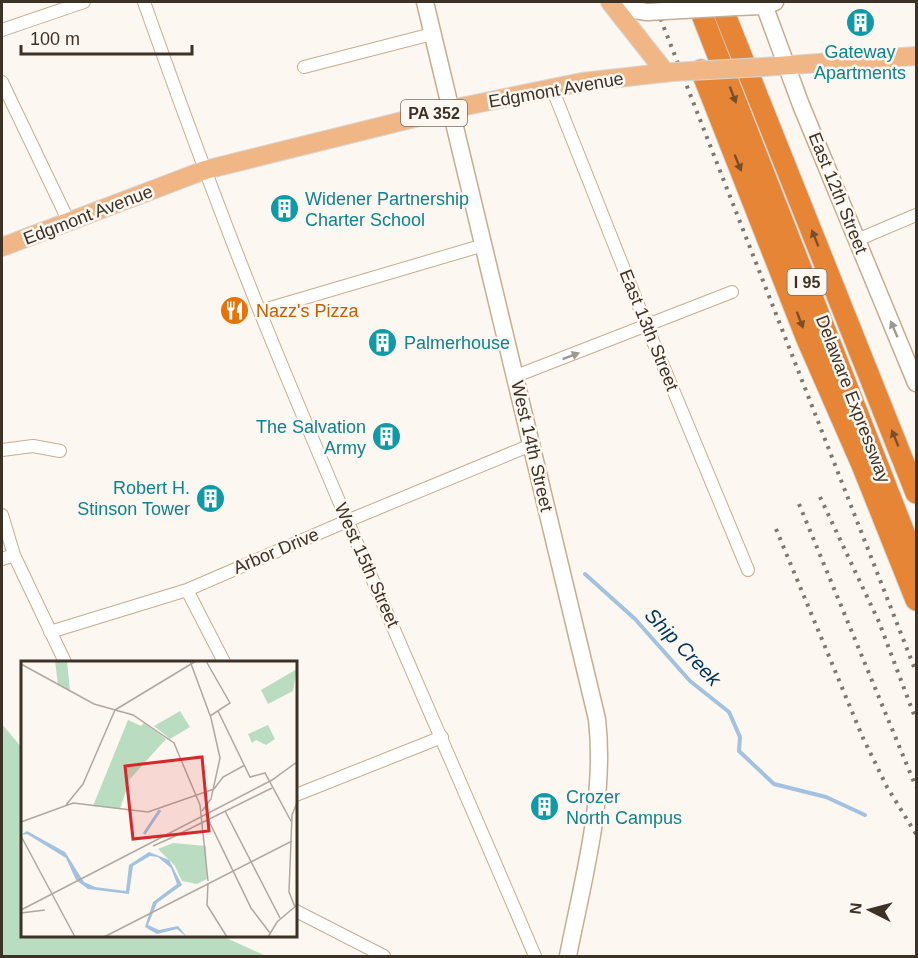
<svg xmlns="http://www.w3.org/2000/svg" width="918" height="958" font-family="Helvetica,sans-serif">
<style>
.green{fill:#baddc1}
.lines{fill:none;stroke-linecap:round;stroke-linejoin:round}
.stream{stroke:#a2c2e0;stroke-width:4}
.street-casing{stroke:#c6ad8f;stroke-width:14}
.secondary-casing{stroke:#c6ad8f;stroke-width:19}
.primary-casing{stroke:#d8d6d4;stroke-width:20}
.highway-casing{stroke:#d8d6d4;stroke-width:23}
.street{stroke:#fff;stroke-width:12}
.secondary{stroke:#fff;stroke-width:16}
.primary{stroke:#f1b686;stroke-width:18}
.highway{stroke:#e78536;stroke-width:21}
.rail{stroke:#80776d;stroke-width:4;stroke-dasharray:3 6;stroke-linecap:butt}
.secondary-bridge-casing{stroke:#c6ad8f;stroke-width:19;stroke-linecap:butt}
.primary-bridge-casing{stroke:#d8d6d4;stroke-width:20;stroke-linecap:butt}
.secondary-bridge{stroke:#fff;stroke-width:16}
.primary-bridge{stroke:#f1b686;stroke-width:18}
.oneway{fill:#784f2c}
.oneway2{fill:#9e9892}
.labels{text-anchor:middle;stroke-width:5;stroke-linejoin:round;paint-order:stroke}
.shield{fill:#fdf7f1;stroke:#766d63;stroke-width:1.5}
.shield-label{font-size:16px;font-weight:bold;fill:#3c3226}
.culture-label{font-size:18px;fill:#0d838f;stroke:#fdf7f1;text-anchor:start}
.street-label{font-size:18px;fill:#3c3226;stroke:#fdf7f1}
.food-label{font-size:18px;fill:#c56008;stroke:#fdf7f1;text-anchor:start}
.water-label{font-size:20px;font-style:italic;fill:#00365c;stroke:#fdf7f1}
.inset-river{fill:none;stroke:#a2c2e0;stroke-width:3}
.inset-road{fill:none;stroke:#b0a8a0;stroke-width:1.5}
.view{fill:#d62828;fill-opacity:0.15;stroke:#d62828;stroke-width:3}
.inset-edge{fill:none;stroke:#3c3226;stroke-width:3}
</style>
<rect width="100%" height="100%" fill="#fdf7f1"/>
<path class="green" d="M2 724 22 748V936H222L266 956H2Z"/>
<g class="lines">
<path class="stream" d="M585 574 635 619 690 681 729 712 740 737 739 751 774 784 826 797 865 815"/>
<defs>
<path id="street" d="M144 2C181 106 219 210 260 312 348 529 444 742 535 956
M2 30 84 2
M304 67 432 34
M2 82 69 222
M552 88 647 327 748 570
M857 240 916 215
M260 311 484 245
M516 376 732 292
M2 450 33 446 60 451
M2 515 14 555 65 662
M2 559 14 555
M187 590 224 662
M50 632 187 590 347 521 531 445
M296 795 442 737
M296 911 384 956"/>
<path id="secondary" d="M425 2 597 719C606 799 583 879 568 956
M763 2 801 105 916 383
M616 7 647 12
M737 7 764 6 775 2"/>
<path id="primary" d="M610 2 666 73
M763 67 916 56
M2 247 205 170 451 109 582 82 672 72"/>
<path id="highway" d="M697 2 916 563
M720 2 916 493
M701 70 806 337 862 465 916 600"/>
</defs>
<use href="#street" class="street-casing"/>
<use href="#secondary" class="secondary-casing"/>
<use href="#primary" class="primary-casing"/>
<use href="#highway" class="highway-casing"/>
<use href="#street" class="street"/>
<use href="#secondary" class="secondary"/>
<use href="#primary" class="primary"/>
<use href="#highway" class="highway"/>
<path class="rail" d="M654 2 916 672
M820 497 879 622 916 720
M799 504 916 787
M776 529 863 738 887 787 916 834"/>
<defs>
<path id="secondary-bridge" d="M647 12 737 7"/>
<path id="primary-bridge" d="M672 72 763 67"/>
</defs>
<use href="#secondary-bridge" class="secondary-bridge-casing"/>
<use href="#primary-bridge" class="primary-bridge-casing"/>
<use href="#secondary-bridge" class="secondary-bridge"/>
<use href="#primary-bridge" class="primary-bridge"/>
</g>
<defs><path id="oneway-solid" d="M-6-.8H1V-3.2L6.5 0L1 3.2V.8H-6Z" transform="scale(1.5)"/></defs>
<g class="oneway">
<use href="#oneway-solid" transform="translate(733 95) rotate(69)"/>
<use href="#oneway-solid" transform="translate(738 163) rotate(68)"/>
<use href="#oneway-solid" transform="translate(815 238) rotate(-112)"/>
<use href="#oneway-solid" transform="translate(800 320) rotate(69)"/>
<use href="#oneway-solid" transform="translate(895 438) rotate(-112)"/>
</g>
<g class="oneway2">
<use href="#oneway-solid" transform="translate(894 329) rotate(-113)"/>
<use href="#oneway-solid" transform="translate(571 356) rotate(-21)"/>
</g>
<defs>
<symbol id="building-disc" viewBox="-11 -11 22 22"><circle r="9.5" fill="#0f9aa8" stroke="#fdf7f1"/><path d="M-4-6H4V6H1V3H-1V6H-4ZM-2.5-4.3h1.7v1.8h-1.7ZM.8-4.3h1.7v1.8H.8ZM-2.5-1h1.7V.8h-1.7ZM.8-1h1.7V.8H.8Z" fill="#fff"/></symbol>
<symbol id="restaurant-disc" viewBox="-11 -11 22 22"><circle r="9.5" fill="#e8710a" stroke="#fdf7f1"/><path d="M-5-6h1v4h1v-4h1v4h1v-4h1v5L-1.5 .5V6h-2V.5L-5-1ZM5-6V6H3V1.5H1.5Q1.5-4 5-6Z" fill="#fff"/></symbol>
</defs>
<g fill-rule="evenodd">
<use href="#building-disc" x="844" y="6" width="33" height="33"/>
<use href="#building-disc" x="268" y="192" width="33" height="33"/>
<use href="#restaurant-disc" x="218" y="294" width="33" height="33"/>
<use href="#building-disc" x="366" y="326" width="33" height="33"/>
<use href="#building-disc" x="370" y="420" width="33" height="33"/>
<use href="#building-disc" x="194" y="482" width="33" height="33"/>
<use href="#building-disc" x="528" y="790" width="33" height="33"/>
</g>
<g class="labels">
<g class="shield">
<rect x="401" y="100" width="66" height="26" rx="4.5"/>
<rect x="787.5" y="269" width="39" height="26" rx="4.5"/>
</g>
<g class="shield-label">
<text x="434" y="119">PA 352</text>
<text x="807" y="288">I 95</text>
</g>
<g class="culture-label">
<text x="860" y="58" text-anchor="middle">Gateway<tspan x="860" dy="21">Apartments</tspan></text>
<text x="305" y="205">Widener Partnership<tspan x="305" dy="21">Charter School</tspan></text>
<text x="404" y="349">Palmerhouse</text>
<text x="366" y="433" text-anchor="end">The Salvation<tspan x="366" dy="21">Army</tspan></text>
<text x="190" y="494" text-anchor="end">Robert H.<tspan x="190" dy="21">Stinson Tower</tspan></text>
<text x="566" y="803">Crozer<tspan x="566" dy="21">North Campus</tspan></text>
</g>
<g class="street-label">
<text transform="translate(556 90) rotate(-10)" y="6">Edgmont Avenue</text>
<text transform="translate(838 193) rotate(68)" y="6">East 12th Street</text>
<text transform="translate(88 215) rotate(-21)" y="6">Edgmont Avenue</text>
<text transform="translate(649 330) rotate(68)" y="6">East 13th Street</text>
<text transform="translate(853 399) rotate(69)" y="6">Delaware Expressway</text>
<text transform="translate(532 446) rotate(77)" y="6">West 14th Street</text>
<text transform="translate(276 551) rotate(-23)" y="6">Arbor Drive</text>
<text transform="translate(367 565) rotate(66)" y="6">West 15th Street</text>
</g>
<g class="food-label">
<text x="256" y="317">Nazz's Pizza</text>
</g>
<g class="water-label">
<text transform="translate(683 647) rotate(46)" y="7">Ship Creek</text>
</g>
</g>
<g transform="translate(21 661)">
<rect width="276" height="276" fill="#fdf7f1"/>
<path d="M34 0H46L49 30 37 24ZM276 8 272 30 247 43 240 29ZM159 50 169 66 149 78 133 65ZM107 59 120 65 123 62 145 78 109 118 99 148 72 145ZM247 64 254 78 245 84 235 79 231 82 227 73ZM152 182 185 185 186 218 176 223 161 220 154 205 137 188Z" fill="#baddc1"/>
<path d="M6 170 44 191 63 221 74 226 105 230 108 204 128 191 148 199 161 224 136 242 127 264 138 269 157 265 166 276 156 268 136 273 124 266 132 241 156 223 150 207 137 196 129 195 112 205 108 233 67 228 55 219 45 197 6 173 0 174Z" fill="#a2c2e0"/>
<path class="inset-river" d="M123 173 139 149"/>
<path class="inset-road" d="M169 0 190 57 199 97 190 138 181 150M185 0 209 42 189 55M0 3 73 43 112 54 153 82 179 144 187 220M94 49 175 0M197 50 229 116 244 112 271 162M193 128 202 116 224 104M45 144 62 123 94 49M185 146 187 158 230 247 249 272M204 150 259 257M0 161 52 142 127 151 193 128M0 175 54 276M150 177 251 127M132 185 150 177M187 222 186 244 206 276M274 246 268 231 271 154 276 142M0 249 251 119 276 101M0 252 24 249M83 276 271 180M247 276 256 261 276 244"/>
<path class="view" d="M181 96 188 170 112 178 104 105Z"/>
<rect width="276" height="276" class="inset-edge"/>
</g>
<rect width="918" height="958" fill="none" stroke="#3c3226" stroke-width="6"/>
<g transform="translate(870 910) rotate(276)" stroke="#fdf7f1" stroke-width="4.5" paint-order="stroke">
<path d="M0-4.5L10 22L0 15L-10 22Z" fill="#3c3226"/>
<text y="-9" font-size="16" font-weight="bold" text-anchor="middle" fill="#3c3226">N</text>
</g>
<path d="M21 45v9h171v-9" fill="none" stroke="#3c3226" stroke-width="3"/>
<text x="30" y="45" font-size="18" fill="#3c3226" stroke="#fdf7f1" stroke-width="4.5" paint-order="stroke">100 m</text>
</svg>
